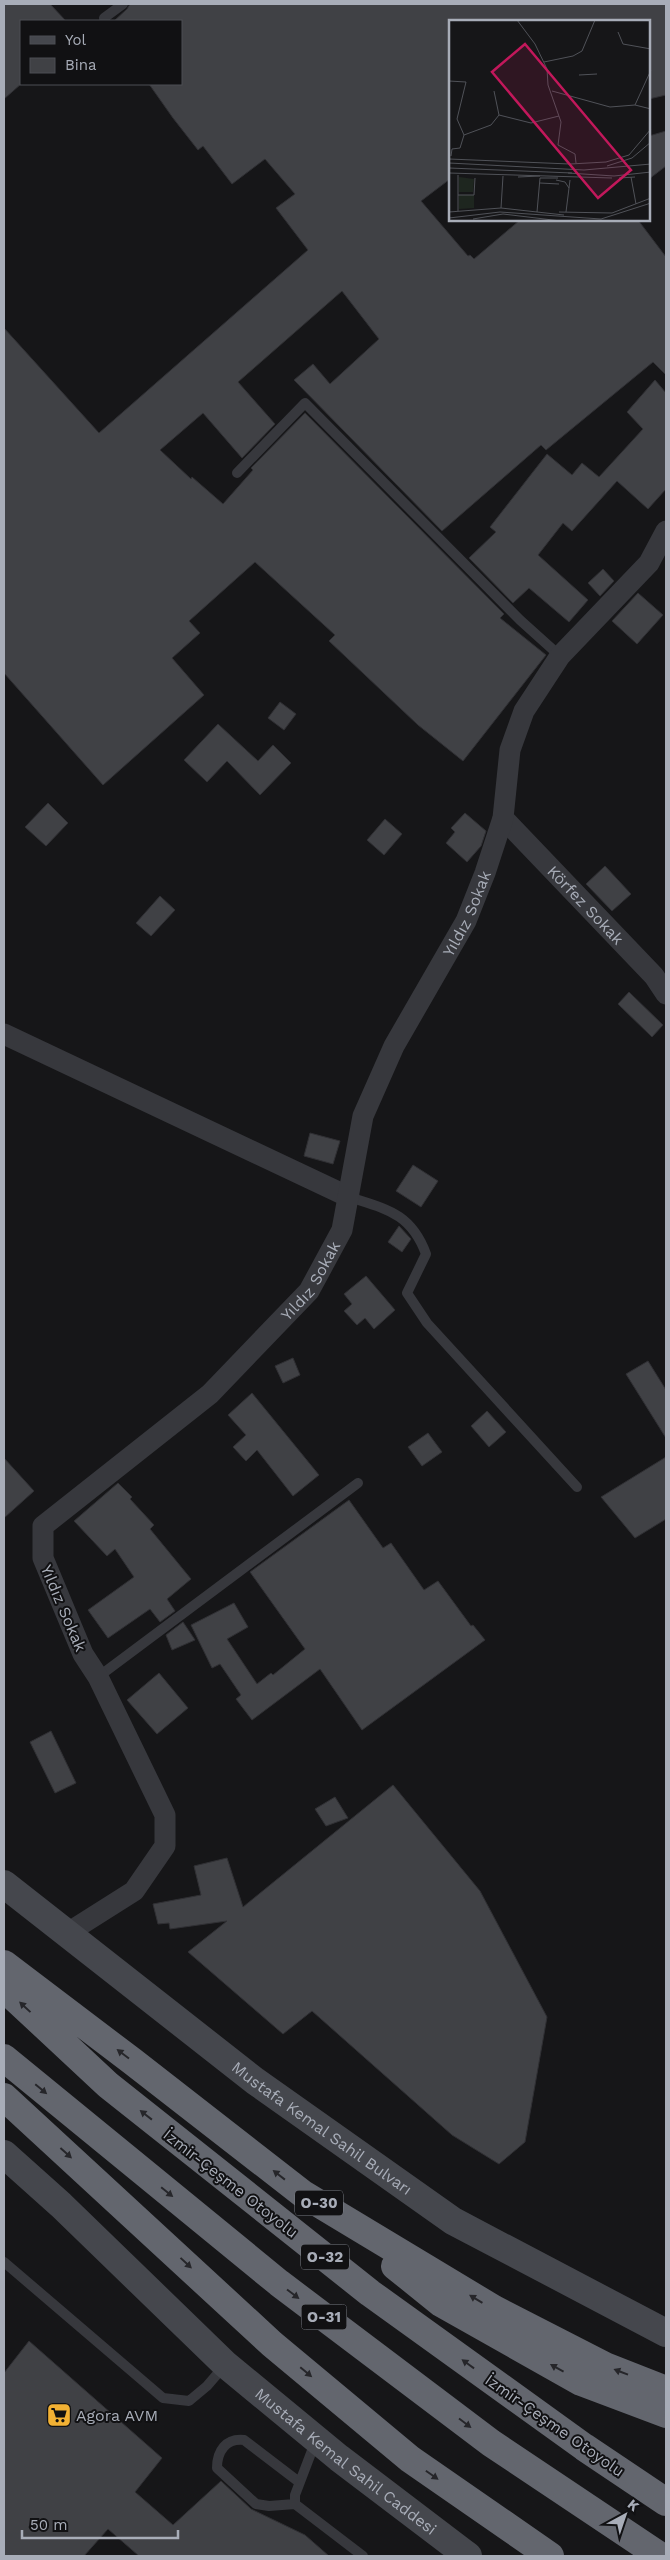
<svg xmlns="http://www.w3.org/2000/svg" width="670" height="2560" font-family="'Work Sans',sans-serif">
<style>
.building{fill:#404145;stroke:#303034}
.lines{fill:none;stroke-linecap:round;stroke-linejoin:round}
.lane{stroke:#37383d;stroke-width:10}
.street{stroke:#37383d;stroke-width:21}
.secondary{stroke:#45474d;stroke-width:28}
.highway{stroke:#63666e;stroke-width:28}
.oneway{fill:#26262a}
.labels{text-anchor:middle;stroke-width:4;stroke-linejoin:round;paint-order:stroke}
.shield{fill:#111113;stroke:#7b7e86;stroke-width:1}
.shield-label{font-size:15px;font-weight:bold;fill:#a8adb8}
.street-label{font-size:16px;fill:#a8adb8;stroke:#111113}
.poi-label{font-size:16px;fill:#a8adb8;stroke:#111113;text-anchor:start}
.inset-road{fill:none;stroke:#505258;stroke-width:1}
.view{fill:#c2185b;fill-opacity:0.15;stroke:#c2185b;stroke-width:2.5}
.inset-edge{fill:none;stroke:#a8adb8;stroke-width:2.5}
</style>
<rect width="100%" height="100%" fill="#161618"/>
<path class="building" d="M4 4H50L66 21H21V84L4 99Z
M130 4H666V95L649 99V21H450V179L421 201 468 256 470 255 474 259 520 220H638L666 257V375L653 362 546 450 541 445 442 531 294 380 313 364 330 384 379 339 342 291 238 382 275 424 242 458 203 413 160 450 191 479 192 477 223 504 253 470 251 468 305 413 504 614 500 618 546 655 463 761 418 725 329 641 335 635 255 562 189 621 200 633 172 658 204 695 103 785 4 673V328L99 433 308 250 276 208 295 194 265 159 232 184 203 146 198 150 173 118 149 84H181V21H114L127 9Z
M666 131V166L649 179V136Z
M655 380 666 393V489L648 509 617 481 572 531 563 523 538 555 588 600 569 622 529 588 513 603 469 558 496 532 490 527 547 454 572 475 582 463 599 477 643 429 627 412Z
M603 569 614 581 600 596 588 583Z
M638 593 663 615 637 644 612 621Z
M280 702 296 714 284 730 268 718Z
M218 724 258 761 273 745 291 763 260 795 227 761 207 782 184 760Z
M48 803 68 823 46 846 25 827Z
M465 813 486 831 481 846 467 862 446 843 455 832 451 828Z
M385 819 402 834 384 855 367 840Z
M605 866 631 894 612 911 586 884Z
M160 896 175 910 151 936 136 923Z
M629 992 663 1025 652 1037 618 1004Z
M310 1133 340 1141 333 1164 304 1156Z
M413 1165 438 1181 421 1207 396 1191Z
M399 1226 411 1239 402 1252 388 1242Z
M366 1276 395 1310 374 1329 365 1318 357 1325 344 1311 352 1304 344 1294Z
M293 1358 300 1375 283 1383 275 1366Z
M648 1361 666 1390V1438L626 1374Z
M252 1393 319 1475 293 1496 257 1450 246 1461 233 1447 246 1435 228 1415Z
M487 1411 506 1432 489 1447 471 1426Z
M428 1433 442 1452 422 1466 408 1447Z
M666 1457V1519L635 1538 601 1497Z
M4 1458 34 1491 4 1518Z
M118 1483 132 1497 130 1499 154 1525 150 1529 191 1579 167 1599 175 1611 160 1622 150 1609 108 1638 88 1610 134 1577 115 1549 107 1556 74 1521Z
M349 1500 383 1548 391 1543 424 1590 438 1581 471 1626 473 1625 485 1640 362 1730 320 1669 252 1720 236 1699 241 1695 220 1664 212 1668 191 1625 234 1603 248 1627 227 1639 257 1684 271 1673 273 1675 305 1649 250 1572Z
M183 1622 195 1640 172 1650 166 1635Z
M159 1673 188 1708 157 1734 127 1700Z
M51 1731 76 1783 55 1793 30 1742Z
M393 1785 480 1891 547 2017 525 2142 499 2164 452 2135 312 2011 283 2034 188 1952 227 1921 170 1929 169 1923 158 1924 153 1904 201 1895 194 1866 227 1858 243 1907Z
M335 1797 348 1818 326 1826 315 1809Z
M29 2341 162 2458 135 2492 173 2525 221 2481 251 2509 305 2535 329 2556H139L108 2529 84 2556H4V2373Z"/>
<g class="lines">
<path class="lane" d="M104 18 123 4
M237 473 305 403 520 620 560 656
M349 1197C386 1209 411 1213 426 1254L407 1293 427 1323 577 1487
M98 1677 358 1483
M4 2262 163 2398 189 2401 207 2386 225 2365
M316 2440 295 2495V2504L363 2556
M295 2504 269 2506 256 2504 217 2468C217 2451 226 2438 244 2440L299 2482"/>
<g class="street">
<path id="s1" d="M503 818 654 976 666 994"/>
<path d="M4 1034 349 1197"/>
<path id="s2" d="M66 1934 134 1891 165 1846V1815L98 1677 83 1654 43 1558V1526L210 1394 309 1291 342 1230 363 1116 394 1046 466 921 485 873 503 818 510 750 524 711 560 656 649 563 666 531"/>
</g>
<g class="secondary">
<path id="s3" d="M4 1884 255 2081 453 2221 666 2333"/>
<path id="s4" d="M4 2154 61 2205 225 2364 339 2458 468 2556"/>
</g>
<path class="highway" d="M4 1964 132 2061 303 2194 494 2309 605 2366 666 2390
M4 1988 108 2085 370 2293 584 2447 666 2502
M4 2058 279 2283 491 2443 660 2556
M4 2097 272 2344 410 2459 550 2556
M395 2266 441 2303 581 2382 666 2414"/>
</g>
<defs><path id="oneway-solid" d="M-6-.8H1V-3.2L6.5 0L1 3.2V.8H-6Z" transform="scale(1.25)"/></defs>
<g class="oneway">
<use href="#oneway-solid" transform="translate(25 2007) rotate(-137)"/>
<use href="#oneway-solid" transform="translate(123 2054) rotate(-143)"/>
<use href="#oneway-solid" transform="translate(41 2089) rotate(40)"/>
<use href="#oneway-solid" transform="translate(146 2115) rotate(-142)"/>
<use href="#oneway-solid" transform="translate(66 2153) rotate(42)"/>
<use href="#oneway-solid" transform="translate(279 2175) rotate(-142)"/>
<use href="#oneway-solid" transform="translate(167 2192) rotate(39)"/>
<use href="#oneway-solid" transform="translate(186 2263) rotate(43)"/>
<use href="#oneway-solid" transform="translate(293 2294) rotate(37)"/>
<use href="#oneway-solid" transform="translate(476 2299) rotate(-149)"/>
<use href="#oneway-solid" transform="translate(468 2364) rotate(-144)"/>
<use href="#oneway-solid" transform="translate(557 2368) rotate(-151)"/>
<use href="#oneway-solid" transform="translate(306 2372) rotate(40)"/>
<use href="#oneway-solid" transform="translate(621 2372) rotate(-159)"/>
<use href="#oneway-solid" transform="translate(465 2423) rotate(37)"/>
<use href="#oneway-solid" transform="translate(432 2475) rotate(35)"/>
</g>
<defs>
<symbol id="supermarket-square" viewBox="-11 -11 22 22"><rect x="-9" y="-9" width="18" height="18" rx="4" fill="#f2b134" stroke="#111113"/><path d="M-6-5.5h2.5l.6 2H6L4.5 2H-2.5L-4.4-4H-6ZM-1.5 3.2a1.3 1.3 0 1 0 .1 0ZM3 3.2a1.3 1.3 0 1 0 .1 0Z" fill="#111"/></symbol>
</defs>
<g fill-rule="evenodd">
<use href="#supermarket-square" x="45" y="2401" width="28" height="28"/>
</g>
<g class="labels">
<g class="shield">
<rect x="295" y="2190.5" width="48" height="25" rx="4"/>
<rect x="301" y="2244.5" width="48" height="25" rx="4"/>
<rect x="301.5" y="2304.5" width="45" height="25" rx="4"/>
</g>
<g class="shield-label">
<text x="319" y="2208">O-30</text>
<text x="325" y="2262">O-32</text>
<text x="324" y="2322">O-31</text>
</g>
<g class="street-label">
<text dy="6" stroke="none"><textPath href="#s1" startOffset="120">Körfez Sokak</textPath></text>
<text dy="6" stroke="none"><textPath href="#s2" startOffset="1252">Yıldız Sokak</textPath></text>
<text dy="6" stroke="none"><textPath href="#s2" startOffset="848">Yıldız Sokak</textPath></text>
<text transform="translate(64 1608) rotate(67)" y="6">Yıldız Sokak</text>
<text dy="6" stroke="none"><textPath href="#s3" startOffset="401">Mustafa Kemal Sahil Bulvarı</textPath></text>
<text transform="translate(231 2183) rotate(38)" y="6">İzmir-Çeşme Otoyolu</text>
<text transform="translate(555 2425) rotate(35)" y="6">İzmir-Çeşme Otoyolu</text>
<text dy="6" stroke="none"><textPath href="#s4" startOffset="460">Mustafa Kemal Sahil Caddesi</textPath></text>
</g>
<g class="poi-label">
<text x="76" y="2421">Agora AVM</text>
</g>
</g>
<g transform="translate(449 20)">
<rect width="201" height="201" fill="#161618"/>
<path d="M10 157 25 159 24 172H10ZM10 175H25V188L10 189Z" fill="#1e261f"/>
<path class="inset-road" d="M68 0 86 24 98 49 99 65 112 102 109 125 126 134 127 143M169 12 174 24 202 29M95 42 124 36 133 31 146 0M130 55 148 54M0 61 17 62 8 99 15 115M45 71 50 95M103 71 161 87 186 85 202 89M186 85 202 50M2 136 3 129 11 128 15 115 42 105 50 95 82 103 110 96M0 139 121 144 157 142 180 135 202 109M0 143 135 150 202 144M158 146 183 138 202 122M0 148 123 153M0 153 163 158M119 153 165 156 202 152M9 155V191M69 157 91 156M182 157 187 184M170 158 186 157M107 160 116 162 120 168M91 163 110 164M9 175H25L26 158M52 188 54 156M0 192 52 188 115 195M88 192 91 158H109M110 192 163 193 202 178M117 192 121 160M0 198 51 192 152 199 202 183M24 199 54 194 112 201"/>
<path class="view" d="M76 24 182 150 149 178 43 52Z"/>
<rect width="201" height="201" class="inset-edge"/>
</g>
<rect width="670" height="2560" fill="none" stroke="#a8adb8" stroke-width="10"/>
<rect x="20" y="20" width="162" height="65" fill="#111113" stroke="#4d4f55"/>
<rect x="30" y="36" width="25" height="8" fill="#45474d" stroke="#4d4f55"/>
<text x="65" y="45" font-size="15" fill="#a8adb8">Yol</text>
<rect x="30" y="58" width="25" height="15" fill="#404145" stroke="#4d4f55"/>
<text x="65" y="70" font-size="15" fill="#a8adb8">Bina</text>
<g transform="translate(625 2515) rotate(40)" stroke="#111113" stroke-width="4" paint-order="stroke">
<path d="M0-4L9 19L0 12L-9 19Z" fill="#a8adb8"/>
<text y="-8" font-size="14" font-weight="bold" text-anchor="middle" fill="#a8adb8">K</text>
</g>
<path d="M22 2530v8h156v-8" fill="none" stroke="#a8adb8" stroke-width="2.5"/>
<text x="30" y="2530" font-size="15" fill="#a8adb8" stroke="#111113" stroke-width="4" paint-order="stroke">50 m</text>
</svg>
